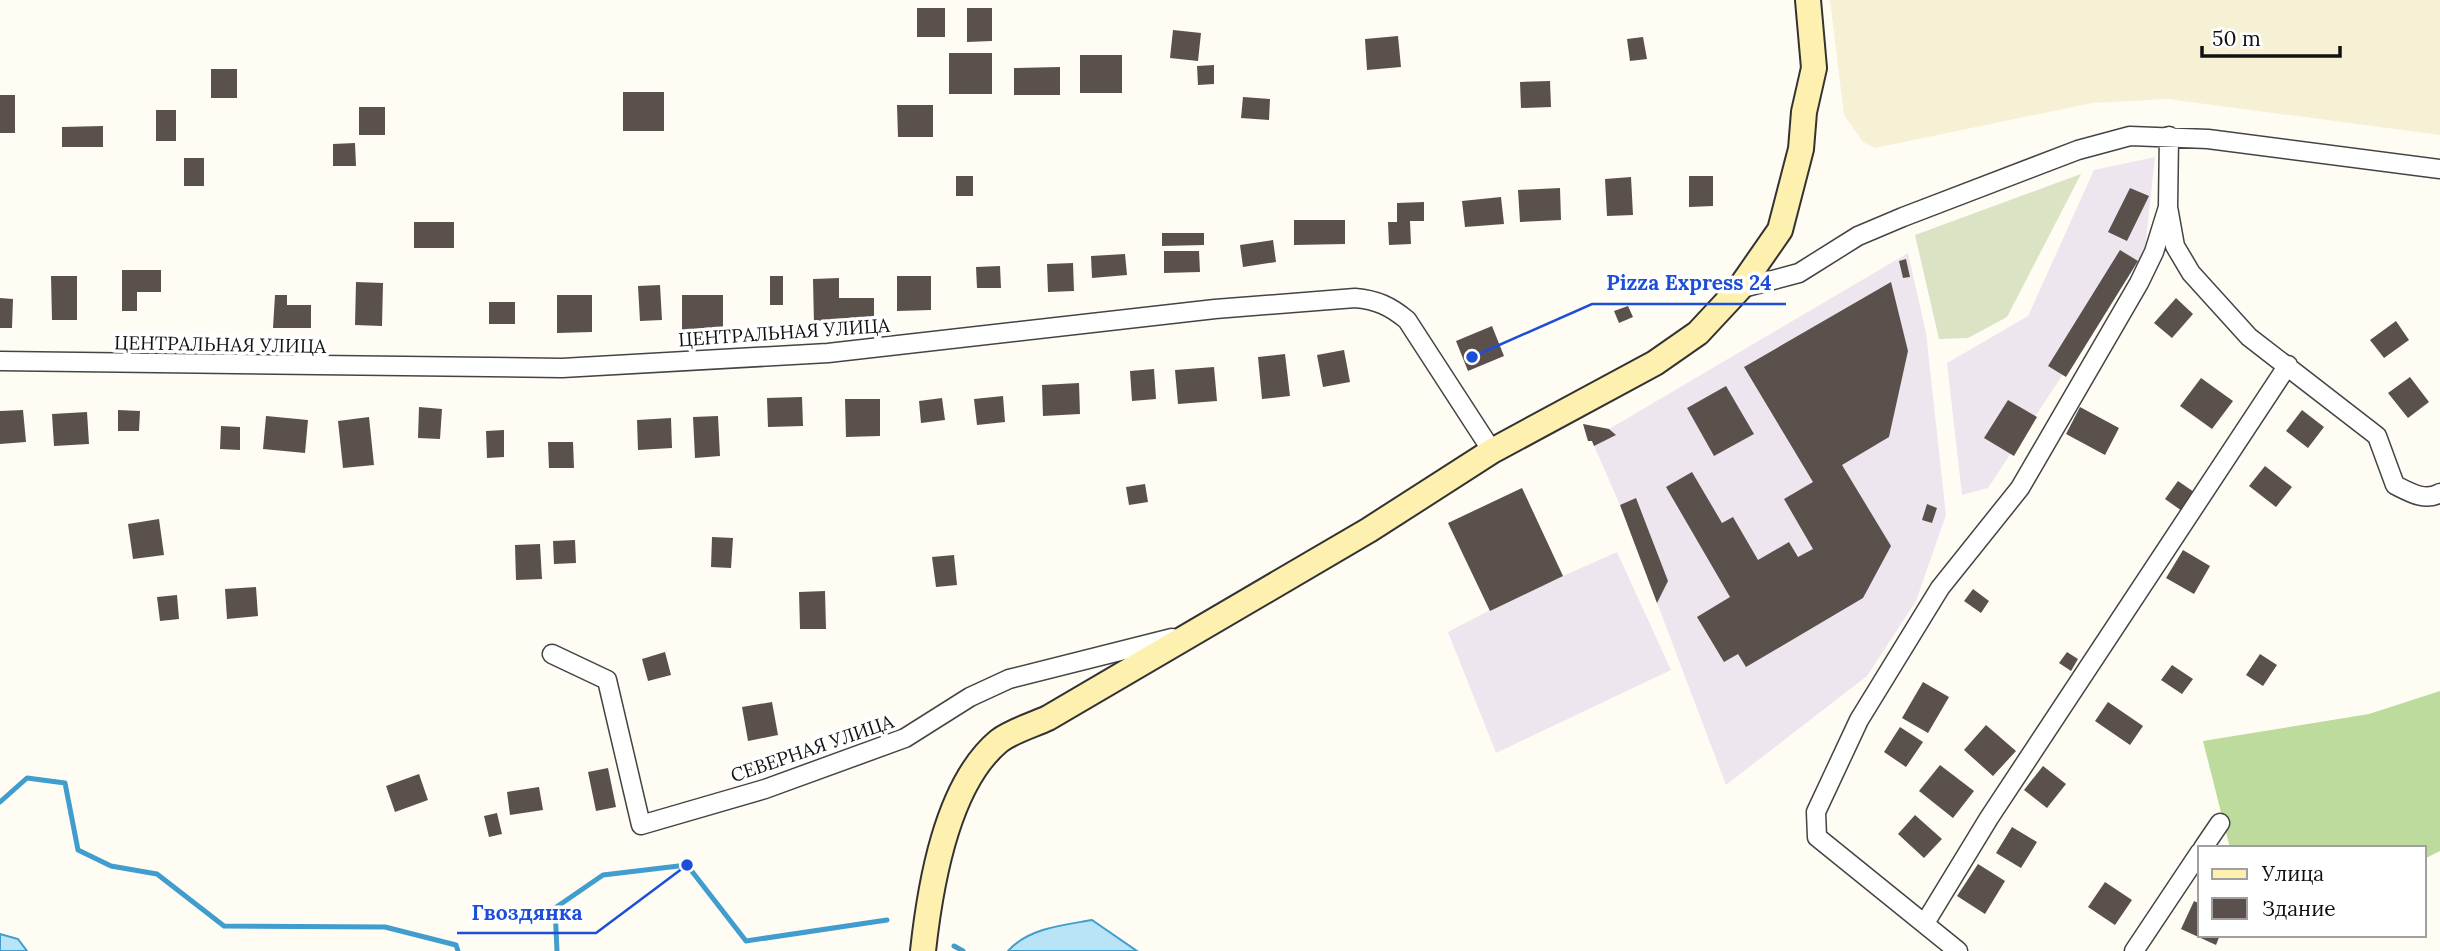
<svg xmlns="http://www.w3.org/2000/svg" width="2440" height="951" font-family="Lora,serif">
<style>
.industrial{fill:#ede6ef}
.farmland{fill:#f6f1d4}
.forest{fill:#bcdb9c}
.cemetery{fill:#dae3c4}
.water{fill:#b9e3f6;stroke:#409dce;stroke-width:2}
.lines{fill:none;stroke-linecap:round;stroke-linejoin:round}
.stream{stroke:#409dce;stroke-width:5}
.building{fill:#5a514d}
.minor-casing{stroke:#444;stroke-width:21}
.secondary-casing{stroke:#333;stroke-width:28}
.minor{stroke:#fff;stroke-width:18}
.secondary{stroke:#fef1b0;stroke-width:24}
.labels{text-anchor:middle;stroke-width:7;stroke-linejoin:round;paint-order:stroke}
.street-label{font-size:19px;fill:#111;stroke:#fff}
.leader{fill:none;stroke:#1d4ed8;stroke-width:2.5}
.callout-dot{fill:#1d4ed8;stroke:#fff;stroke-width:2.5}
.callout-label{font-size:21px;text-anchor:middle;font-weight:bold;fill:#1d4ed8;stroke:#fff;stroke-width:7;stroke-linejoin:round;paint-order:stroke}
</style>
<rect width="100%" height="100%" fill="#fffcf4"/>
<path class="industrial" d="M2155 157 2145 250 1988 488 1962 495 1947 363 2028 316 2094 170Z
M1908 253 1926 333 1946 515 1916 601 1867 676 1726 785 1620 505 1592 441 1586 437 1588 433 1583 424 1609 429Z
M1522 488 1563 576 1617 552 1671 670 1496 753 1448 632 1490 610 1448 523Z"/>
<path class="farmland" d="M1830 0H2440V135L2168 99 2092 103 1875 148 1863 142 1844 115Z"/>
<path class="forest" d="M2440 691V851L2424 859V848H2230L2203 741 2369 714Z"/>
<path class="cemetery" d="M2081 174 2007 317 1968 338 1939 339 1915 235Z"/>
<path class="water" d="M1092 920 1137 951H1008C1028 928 1064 925 1092 920Z
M0 934 18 939 27 951H0Z"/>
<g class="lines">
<path class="stream" d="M0 802 27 778 65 783 78 850 111 866 157 874 224 926 385 927 456 945 458 951
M954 946 963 951
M557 951 555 908 603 875 687 865 746 941 887 920"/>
</g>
<path class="building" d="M917 8H945V37H917Z
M967 8H992V41L967 42Z
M1173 30 1201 33 1198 61 1170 58Z
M1398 36 1401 67 1367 70 1365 39Z
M1643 37 1647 59 1630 61 1627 39Z
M949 53H992V94H949Z
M1080 55H1122V93H1080Z
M1214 65V84L1198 85 1197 66Z
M1060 67V95H1014V68Z
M211 69H237V98H211Z
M1550 81 1551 107 1521 108 1520 82Z
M623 92H664V131H623Z
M0 95H15V133H0Z
M1243 97 1270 99 1269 120 1241 118Z
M897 105H933V137H898Z
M359 107H385V135H359Z
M156 110H176V141H156Z
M103 126V147H62V127Z
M355 143 356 166H333V144Z
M184 158H204V186H184Z
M956 176H973V196H956Z
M1689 176H1713V206L1689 207Z
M1631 177 1633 215 1607 216 1605 179Z
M1560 188 1561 220 1520 222 1518 190Z
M2130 188 2149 196 2127 241 2108 232Z
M1501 197 1504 224 1465 227 1462 201Z
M1424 202V221H1410L1411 244 1389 245 1388 222H1397V203Z
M1294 220H1345V244L1294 245Z
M414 222H454V248H414Z
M1162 233H1204V245L1162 246Z
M1273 240 1276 262 1243 267 1240 245Z
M2120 250 2138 261 2066 377 2048 366Z
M1164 251H1199L1200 272 1164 273Z
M1125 254 1127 275 1092 278 1091 256Z
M1906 259 1910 277 1903 278 1899 261Z
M1073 263 1074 291 1048 292 1047 264Z
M1000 266 1001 288H977L976 267Z
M122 270H161V292H137V311H122Z
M51 276H77V320H52Z
M770 276H783V305H770Z
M897 276H931V310L897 311Z
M839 278V298H874V317L850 318V324L814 325 813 279Z
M356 282 383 283 382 326 355 325Z
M1891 282 1908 351 1889 437 1842 465 1891 546 1863 598 1746 667 1738 654 1724 662 1697 617 1730 597 1666 487 1692 472 1722 523 1733 517 1758 560 1789 542 1798 557 1813 549 1784 499 1813 482 1744 367Z
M660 285 662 320 640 321 638 286Z
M275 295H287V305H311V328H273Z
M557 295H592V332L557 333Z
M682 295H723V330H682Z
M0 298 13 299 12 328H0Z
M2176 298 2193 314 2172 338 2154 323Z
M489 302H515V324H489Z
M1628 306 1633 317 1619 323 1614 311Z
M2396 321 2409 340 2384 358 2370 340Z
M1492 326 1504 356 1468 371 1456 341Z
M1344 350 1350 382 1323 387 1317 355Z
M1285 354 1290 396 1262 399 1258 357Z
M1214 367 1217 401 1178 404 1175 370Z
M1154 369 1156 399 1132 401 1130 371Z
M2410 377 2429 402 2408 418 2388 393Z
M2201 378 2233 401 2212 429 2180 406Z
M1079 383 1080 414 1043 416 1042 385Z
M1726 386 1754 434 1714 456 1687 408Z
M1003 396 1005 422 977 425 974 399Z
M802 397 803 426 768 427 767 398Z
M942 398 945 420 921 423 919 401Z
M845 399H880V436L846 437Z
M2008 400 2037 417 2014 456 1984 438Z
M419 407 442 409 440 439 418 438Z
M2080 407 2119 428 2105 455 2066 434Z
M23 410 26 442 0 444V411Z
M118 410 140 411 139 431H118Z
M2302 410 2324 427 2308 448 2286 431Z
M87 412 89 444 54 446 52 414Z
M266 416 308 420 305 453 263 449Z
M718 416 720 456 695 458 693 417Z
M369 417 374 465 343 468 338 421Z
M671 418 672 448 638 450 637 420Z
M1583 424 1609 429 1616 435 1594 446 1592 441H1588Z
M221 426 240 427V450L220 449Z
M504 430V457L487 458 486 431Z
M548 442H573L574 468H549Z
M2265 466 2292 487 2276 507 2249 486Z
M2178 481 2194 492 2182 511 2165 499Z
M1145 484 1148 502 1129 505 1126 487Z
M1522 488 1563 576 1490 611 1448 523Z
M1636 498 1668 581 1657 603 1620 505Z
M1927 504 1937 508 1932 523 1922 520Z
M159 519 164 555 133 559 128 524Z
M712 537 733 538 731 568 711 567Z
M575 540 576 563 554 564 553 541Z
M540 544 542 579 516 580 515 545Z
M2183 550 2210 566 2194 594 2166 578Z
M954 555 957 585 936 587 932 557Z
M256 587 258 616 227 619 225 589Z
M1973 589 1989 601 1981 613 1964 601Z
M825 591 826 629H800L799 592Z
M177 595 179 619 160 621 157 597Z
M665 652 671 675 648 681 642 659Z
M2067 652 2078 659 2071 671 2059 663Z
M2260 654 2277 665 2263 686 2246 675Z
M2172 665 2193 679 2182 694 2161 680Z
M1923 682 1949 697 1928 733 1902 718Z
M772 702 778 735 748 741 742 707Z
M2108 702 2143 726 2130 745 2095 721Z
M1986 725 2016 751 1993 776 1964 750Z
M1900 727 1923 742 1906 767 1884 752Z
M1940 765 1974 791 1953 818 1919 791Z
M2043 766 2066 784 2047 808 2024 790Z
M608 768 616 807 596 811 588 772Z
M419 774 428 800 395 812 386 786Z
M539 787 543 810 510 815 507 792Z
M497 813 502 834 489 837 484 816Z
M1915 815 1942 839 1924 858 1898 834Z
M2012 827 2037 842 2021 868 1996 853Z
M1978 864 2005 881 1985 914 1957 896Z
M2105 882 2132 900 2115 925 2088 907Z
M2194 901 2200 904V935H2220L2216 945 2181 929Z"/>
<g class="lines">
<defs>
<path id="minor" d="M2169 136 2168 207 2175 246 2191 273 2249 337 2377 436 2395 485C2409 492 2425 502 2440 493
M1739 289 1799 273 1858 236 1903 217 2078 150 2130 136 2208 139 2440 169
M0 361 562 368 828 353 1215 309 1355 298C1377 300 1390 306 1407 320L1492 451
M552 654 607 680 641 825 765 789 905 738 970 697 1009 679 1172 638
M2203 848 2220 823
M1925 923 1989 818 2288 365
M1958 951 1817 837 1816 812 1859 720 1940 588 2020 488 2139 283 2154 252 2168 207
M2134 951 2200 852"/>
<path id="secondary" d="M923 951C930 887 946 785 999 741 1012 731 1033 725 1048 718L1369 530 1492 451 1655 363 1698 333 1739 289 1780 230 1801 149 1804 112 1814 68 1808 0"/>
</defs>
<use href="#minor" class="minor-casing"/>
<use href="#secondary" class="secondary-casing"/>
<use href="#minor" class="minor"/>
<use href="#secondary" class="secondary"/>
</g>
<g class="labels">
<g class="street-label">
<text transform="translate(784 332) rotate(-4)" y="7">ЦЕНТРАЛЬНАЯ УЛИЦА</text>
<text transform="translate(220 344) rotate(1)" y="7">ЦЕНТРАЛЬНАЯ УЛИЦА</text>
<text transform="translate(812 748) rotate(-19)" y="7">СЕВЕРНАЯ УЛИЦА</text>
</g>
</g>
<path class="leader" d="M1472 357L1592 304H1786M687 865L596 933H457"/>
<g class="callout-dot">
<circle cx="1472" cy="357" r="7"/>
<circle cx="687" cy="865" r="7"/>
</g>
<g class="callout-label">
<text x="1689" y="290">Pizza Express 24</text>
<text x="527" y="920">Гвоздянка</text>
</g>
<rect x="2198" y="846" width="228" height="91" fill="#ffffff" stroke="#a0a0a0" stroke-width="2"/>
<rect x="2212" y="869" width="35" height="10" fill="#fef1b0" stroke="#a0a0a0" stroke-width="2"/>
<text x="2262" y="881" font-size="21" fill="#111111">Улица</text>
<rect x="2212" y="898" width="35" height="21" fill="#5a514d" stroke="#a0a0a0" stroke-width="2"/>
<text x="2262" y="916" font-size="21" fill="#111111">Здание</text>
<path d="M2202 46v10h138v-10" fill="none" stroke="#111111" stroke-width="3.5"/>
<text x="2212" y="46" font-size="21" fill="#111111" stroke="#ffffff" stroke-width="5" paint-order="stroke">50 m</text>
</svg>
